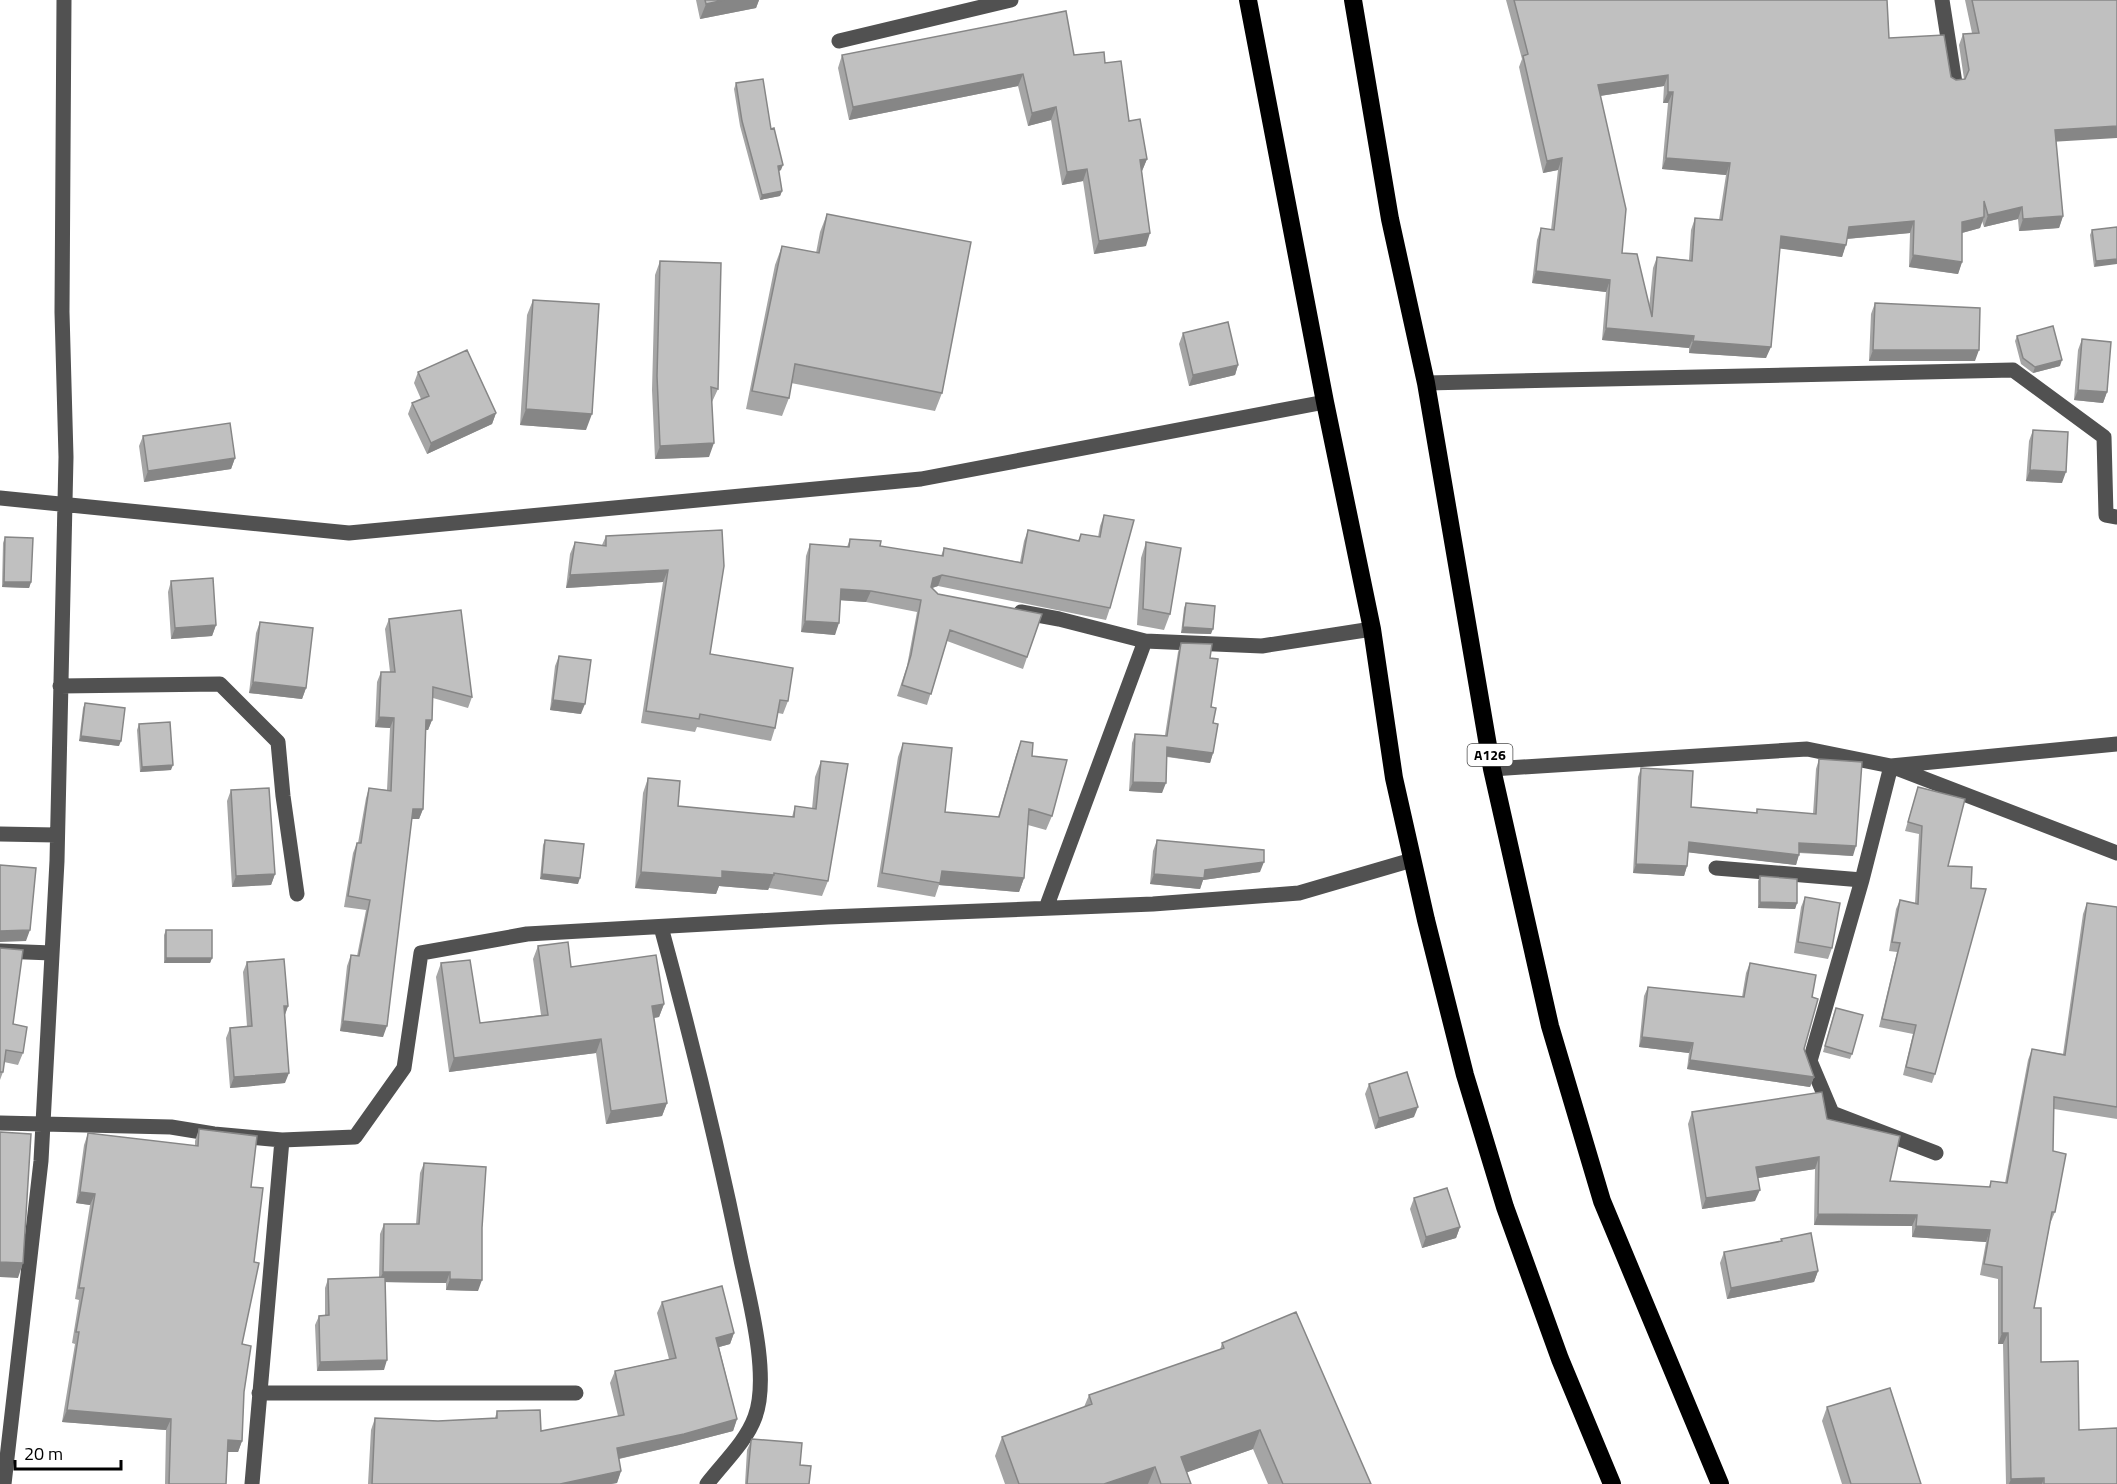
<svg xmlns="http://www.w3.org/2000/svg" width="2117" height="1484" font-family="'Titillium Web',sans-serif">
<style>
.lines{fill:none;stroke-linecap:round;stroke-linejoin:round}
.minor{stroke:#515151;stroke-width:15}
.highway{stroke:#000;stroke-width:18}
.wall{fill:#a5a5a5;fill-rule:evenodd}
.shaded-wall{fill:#868686}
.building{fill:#c0c0c0;stroke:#868686;stroke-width:1.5;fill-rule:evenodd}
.labels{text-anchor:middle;stroke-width:5;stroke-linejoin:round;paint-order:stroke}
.shield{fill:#fff;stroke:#4c4c4c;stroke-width:1.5}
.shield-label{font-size:14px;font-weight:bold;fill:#000}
</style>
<rect width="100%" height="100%" fill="#fff"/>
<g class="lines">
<path class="minor" d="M1942 0 1955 83
M839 41 1011 0
M1426 383 2013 370 2104 437 2106 515 2117 517
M0 498 349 533 921 479 1325 402
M1021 612 1059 619 1145 641 1262 646 1372 629
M60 686 220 684 278 742 283 796 297 894
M1492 769 1807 749 1891 766 2117 853
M0 834 56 835
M1716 868 1862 880
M1046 908 1145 641
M661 927C691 1037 718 1147 741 1260 750 1302 770 1377 755 1417 746 1442 723 1463 707 1484
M0 951 52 953
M0 1123 171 1127 214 1134 282 1140 355 1137 404 1068 421 953 527 934 828 917 1153 904 1299 893 1412 860
M1936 1153 1832 1113 1810 1061 1862 880 1891 766 2117 744
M259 1393H576
M4 1484 41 1161 57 861 66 457 62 312 64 0
M252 1484 282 1140"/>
<path class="highway" d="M1248 0 1325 402 1372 629 1394 778 1426 920 1465 1075 1505 1207 1560 1359 1612 1484
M1353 0 1390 219 1426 383 1492 769 1550 1026 1602 1201 1720 1484"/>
</g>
<path class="wall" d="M696 0H759L756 8 700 19Z
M1506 0H1887L1889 38 1956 80 1964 79 1959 45 1963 34 1972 33 1965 0H2117L2056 142 2063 216 2059 228 2019 231 2018 219 1984 227 1982 221 1980 228 1962 233V262L1958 274 1909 267 1910 233 1847 239 1842 257 1780 248 1766 358 1689 353V348L1602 340 1606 292 1532 283 1537 240 1541 228 1551 230 1558 170 1543 173 1519 67 1522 59ZM1664 86 1663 103H1668L1662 169 1726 175 1719 220 1695 218 1691 230 1689 260 1657 257 1653 268 1649 308 1622 253 1600 96Z
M842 55H1074L1105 63 1129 121 1147 159 1142 171 1146 246 1094 254 1083 181 1062 185 1051 120 1028 126 1018 86 849 120 838 68Z
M736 83 771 129 781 170 779 171 782 191 780 196 760 200 740 126 734 89Z
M827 214 942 393 935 411 791 383 789 398 782 416 746 409 775 265 782 246 816 253 820 232Z
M2117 227 2094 267 2090 235 2092 230Z
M660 261 718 389 712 402 709 457 655 459 652 390 655 275Z
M533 300 586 430 520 425 527 315Z
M1875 303 1975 361H1869L1871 314Z
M1183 333 1238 365 1235 375 1189 386 1179 344Z
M2017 336 2060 366 2033 373 2021 364 2015 341Z
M2082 339 2107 392 2103 403 2074 400 2078 350Z
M418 372 496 413 492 424 427 454 408 414 412 403 421 399 414 383Z
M2033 430 2062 483 2026 481 2029 441Z
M143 436 235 458 231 469 144 482 139 446Z
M1104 515 1110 608 1106 620 938 586 932 588 938 594 1042 614 1023 669 947 641 927 705 897 696 907 666 917 612 866 602 840 600 835 635 801 632 806 556 810 544 847 547 850 539 880 546 941 556 944 548 1020 562 1024 541 1028 530 1078 541 1081 534 1098 537 1100 526Z
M722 530 710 654 788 701 783 714 778 713 775 728 771 741 697 727 695 732 641 723 663 582 566 588 570 554 575 542 602 545 606 536Z
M5 537 31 582 29 588 2 587 3 543Z
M1146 542 1170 614 1164 630 1137 625 1141 558Z
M171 581 216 625 212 636 171 639 168 592Z
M1186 603 1211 634 1181 633 1184 608Z
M389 619 472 697 468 708 433 698 432 720 428 730H426L423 809 419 819H412L383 1037 340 1031 347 966 351 955 357 956 366 910 344 907 353 853 357 843H358L366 798 369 788 387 790 390 728 375 727 377 682 381 672H390L385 629Z
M260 622 306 688 302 699 249 693 256 633Z
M1181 643 1210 658 1211 707 1213 723V753L1210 763 1167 757 1162 793 1129 791 1132 743 1135 734 1165 735 1178 652Z
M559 656 581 714 550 710 555 666Z
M85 703 119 746 79 741 83 708Z
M139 724 171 770 140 772 137 730Z
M1021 741 1032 756 1052 816 1046 830 1028 825 1024 878 1019 892 939 885 935 897 877 887 898 757 903 743 945 812 998 817 1016 755Z
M1819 759 1853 856 1799 853 1796 865 1688 852 1687 866 1684 876 1633 873 1638 777 1641 768 1691 807 1756 813 1757 809 1813 814 1816 769Z
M821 761 828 881 822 896 769 888 768 890 719 886 716 894 635 888 643 793 648 778 678 806 792 817 795 806 812 809 815 777Z
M1918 787 1948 866 1935 1074 1932 1083 1903 1075 1913 1034 1879 1027 1897 952 1889 951 1896 909 1900 900 1915 903 1919 834 1905 831Z
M231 790 275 874 271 885 232 887 227 801Z
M545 840 578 884 540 879 543 845Z
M1157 840 1260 872 1203 880 1200 889 1150 884 1153 851Z
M1760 876 1797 903 1795 909 1758 908V881Z
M1805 897 1832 948 1828 959 1794 953 1801 907Z
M2087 903 2117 907V1119L2054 1109 2053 1151 2055 1212 2050 1224 2034 1308 2041 1362 2079 1430 2117 1484H2006L2003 1344H1998V1279L1980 1275 1986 1242 1912 1237V1226L1814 1225 1815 1169 1758 1178 1755 1201 1702 1209 1688 1124 1692 1112 1827 1119 1890 1181 1989 1187 1991 1181 2005 1183 2028 1060 2032 1049 2063 1054 2083 914Z
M166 930 212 958 210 963H164V935Z
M538 946 571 967 664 1004 659 1017 654 1018 667 1103 662 1116 606 1124 596 1053 449 1072 436 977 441 963 480 1023 541 1015 533 959Z
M0 948 13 1024 23 1053 18 1065 4 1062 3 1072 0 1080Z
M247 962 288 1006 285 1015V1083L230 1088 226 1038 230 1028 247 1026 243 972Z
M1750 963 1804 1049 1814 1077 1810 1087 1687 1069 1689 1053 1639 1047 1644 996 1648 987 1742 997 1746 973Z
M1834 1013 1852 1054 1850 1059 1823 1052Z
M1369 1084 1414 1117 1375 1129 1365 1094Z
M199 1129 251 1187 242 1344 244 1392 242 1441 238 1452H228L226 1484H165L166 1430 62 1422 75 1344 72 1343 79 1300 75 1299 90 1205 76 1203 84 1145 88 1133 195 1146V1141Z
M424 1163 482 1228 478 1291 446 1290V1283L385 1282 384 1370 317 1371 315 1325 319 1316 325 1315V1288L328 1279 379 1278 380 1234 384 1224H416L420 1173Z
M1414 1198 1460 1227 1456 1238 1422 1248 1410 1209Z
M1781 1239 1818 1271 1814 1282 1727 1299 1720 1263 1724 1252 1781 1241Z
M662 1302 734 1333 730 1344 719 1347 737 1419 733 1431 679 1445 619 1459 621 1471 617 1483 611 1484H368L371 1430 375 1418 438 1421 495 1418 497 1411 541 1431 618 1416 610 1383 615 1371 669 1359 657 1313Z
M1222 1343 1371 1484H1268L1253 1449 1187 1472 1191 1484H1005L995 1456 1002 1437 1084 1407 1089 1395 1220 1350Z
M1827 1407 1921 1484H1842L1822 1421Z
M751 1441 800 1465 809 1484H745L747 1450Z"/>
<path class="shaded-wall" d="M724 0H759L756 8 700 19 706 4Z
M1023 74 1018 86 849 120 853 107Z
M1668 75 1664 86 1593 97 1598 85Z
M1668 92H1673L1668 103H1663Z
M1056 107 1051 120 1028 126 1032 113Z
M2117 126V138L2050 142 2055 130Z
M1562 158 1558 170 1543 173 1547 161Z
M1666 158 1730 163 1726 175 1662 169Z
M1147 159 1142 171 1135 172 1140 160Z
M783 165 781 170 776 172 778 166Z
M1087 169 1083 181 1062 185 1067 172Z
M782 191 780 196 760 200 762 195Z
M2022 207 2018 219 1984 227 1988 215Z
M2063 216 2059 228 2019 231 2023 219Z
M1984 217 1980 228 1958 234 1962 222Z
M1914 221 1910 233 1845 239 1849 227Z
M1150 233 1146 246 1094 254 1099 241Z
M1781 236 1846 245 1842 257 1777 248Z
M1913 255 1962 262 1958 274 1909 267Z
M2117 259V264L2094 267 2096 261Z
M1536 271 1610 280 1606 292 1532 283Z
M1606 328 1694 336 1689 348 1602 340Z
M1693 341 1771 347 1766 358 1689 353Z
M1873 350H1979L1975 361H1869Z
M2062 360 2060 366 2033 373 2035 367Z
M1238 365 1235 375 1189 386 1193 375Z
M2078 390 2107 392 2103 403 2074 400Z
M526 409 592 414 586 430 520 425Z
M496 413 492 424 427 454 431 443Z
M714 443 709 457 655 459 660 446Z
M235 458 231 469 144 482 148 471Z
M2030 470 2066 472 2062 483 2026 481Z
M668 570 663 582 566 588 570 575Z
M942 575 938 586 929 589 933 578Z
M4 582H31L29 588 2 587Z
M841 589 871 591 866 602 837 600Z
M805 621 839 623 835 635 801 632Z
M216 625 212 636 171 639 175 628Z
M1183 627 1213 629 1211 634 1181 633Z
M253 682 306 688 302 699 249 693Z
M553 700 585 704 581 714 550 710Z
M379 717 394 718 390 728 375 727Z
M426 720H432L428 730H423Z
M81 736 121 741 119 746 79 741Z
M1167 747 1213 753 1210 763 1164 756Z
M173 765 171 770 140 772 142 767Z
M1133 782 1166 783 1162 793 1129 791Z
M413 809H423L419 819H410Z
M1689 842 1799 855 1796 865 1685 852Z
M1799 843 1856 846 1853 856 1796 852Z
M1264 862 1260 872 1203 880 1200 889 1150 884 1154 874 1205 870Z
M1636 864 1687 866 1684 876 1633 873Z
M722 871 774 875 768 890 719 886 716 894 635 888 641 872Z
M942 871 1024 878 1019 892 939 885Z
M275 874 271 885 232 887 236 876Z
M542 874 580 878 578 884 540 879Z
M1760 902 1797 903 1795 909 1758 908Z
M30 930 26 941 0 942V931Z
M166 958H212L210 963H164Z
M664 1004 659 1017 647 1019 652 1006Z
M284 1006H288L284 1017Z
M343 1021 387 1026 383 1037 340 1031Z
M1642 1037 1693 1043 1689 1053 1639 1047Z
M601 1039 596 1053 449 1072 454 1058Z
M1690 1060 1814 1077 1810 1087 1687 1069Z
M289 1073 285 1083 230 1088 234 1077Z
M667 1103 662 1116 606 1124 611 1111Z
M1418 1107 1414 1117 1375 1129 1379 1118Z
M1819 1157 1815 1169 1752 1179 1756 1167Z
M1760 1190 1755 1201 1702 1209 1706 1198Z
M80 1192 95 1194 90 1205 76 1203Z
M1818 1214 1917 1215 1912 1226 1814 1225Z
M1916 1226 1990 1230 1986 1242 1912 1237Z
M1460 1227 1456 1238 1422 1248 1426 1237Z
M0 1262 23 1263 18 1278 0 1277Z
M1818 1271 1814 1282 1727 1299 1731 1288Z
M383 1272H450L446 1283 379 1282Z
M450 1279 482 1280 478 1291 446 1290Z
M734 1333 730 1344 712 1349 716 1338Z
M2002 1333H2008L2003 1344H1998Z
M387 1360 384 1370 317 1371 320 1362Z
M67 1410 171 1419 166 1430 62 1422Z
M737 1419 733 1431 679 1445 613 1460 617 1448Z
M1260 1430 1253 1449 1174 1477 1181 1457Z
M228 1440 242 1441 238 1452H224Z
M1155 1467 1148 1484H1104Z
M621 1471 617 1483 611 1484H560Z
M2044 1478 2042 1484H2009L2011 1479Z"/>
<path class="building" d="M705 0H724L706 4Z
M1514 0H1887L1889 38 1944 35 1951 77 1956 80 1965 79 1969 70 1963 34 1979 33 1972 0H2117V126L2055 130 2063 216 2023 219 2022 207 1988 215 1984 201V217L1962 222V262L1913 255 1914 221 1849 227 1846 245 1781 236 1771 347 1693 341 1694 336 1606 328 1610 280 1536 271 1541 228 1554 230 1562 158 1547 161 1523 56 1528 54ZM1668 75V92H1673L1666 158 1730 163 1722 220 1695 218 1692 261 1657 257 1652 317 1637 254 1622 253 1626 209 1598 85Z
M1066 11 1074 55 1104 52 1105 63 1121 61 1129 121 1140 119 1147 159 1140 160 1150 233 1099 241 1087 169 1067 172 1056 107 1032 113 1023 74 853 107 842 55Z
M763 79 771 129 774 128 783 165 778 166 782 191 762 195 742 121 736 83Z
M827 214 971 242 942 393 795 364 789 398 752 391 782 246 819 253Z
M2117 227V259L2096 261 2092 230Z
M660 261 721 263 718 389 711 387 714 443 660 446 657 376Z
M533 300 599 304 592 414 526 409Z
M1875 303 1980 308 1979 350H1873Z
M1228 322 1238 365 1193 375 1183 333Z
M2053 326 2062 360 2035 367 2023 358 2017 336Z
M2082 339 2111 342 2107 392 2078 390Z
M467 350 496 413 431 443 412 403 429 396 418 372Z
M230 423 235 458 148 471 143 436Z
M2033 430 2068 432 2066 472 2030 470Z
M1104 515 1134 520 1110 608 942 575 933 578 931 587 938 594 1042 614 1027 657 950 630 931 694 902 685 911 655 921 600 871 591 841 589 839 623 805 621 810 544 849 547 850 539 881 541 880 546 943 556 944 548 1022 563 1028 530 1079 541 1081 534 1100 537Z
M722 530 724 566 710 654 793 668 788 701 780 700 775 728 700 714 699 719 646 711 668 570 570 575 575 542 606 546V536Z
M5 537 33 538 31 582H4Z
M1146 542 1181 548 1170 614 1143 609Z
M213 578 216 625 175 628 171 581Z
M1186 603 1215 606 1213 629 1183 627Z
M461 610 472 697 433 687 432 720H426L423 809H413L387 1026 343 1021 351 955 359 956 370 900 348 896 357 843H361L369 788 391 791 394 718 379 717 381 672H395L389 619Z
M260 622 313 628 306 688 253 682Z
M1181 643 1212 644 1210 658 1218 659 1211 707 1216 708 1213 723 1218 724 1213 753 1167 747 1166 783 1133 782 1135 734 1167 736Z
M559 656 591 660 585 704 553 700Z
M85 703 125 708 121 741 81 736Z
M170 722 173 765 142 767 139 724Z
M1021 741 1033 743 1032 756 1067 760 1052 816 1029 809 1024 878 942 871 940 883 882 873 903 743 952 748 945 812 999 817Z
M1819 759 1862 762 1856 846 1799 843V855L1689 842 1687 866 1636 864 1641 768 1693 771 1691 807 1757 813V809L1816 814Z
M821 761 848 764 828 881 774 873V875L722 871V878L641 872 648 778 680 781 678 806 794 817 795 806 816 809Z
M1918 787 1965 799 1948 866 1972 867 1971 888 1986 889 1935 1074 1906 1067 1916 1025 1882 1019 1900 943 1892 942 1900 900 1918 904 1922 826 1908 822Z
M269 788 275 874 236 876 231 790Z
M545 840 584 844 580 878 542 874Z
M1157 840 1264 850V862L1205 870 1204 878 1154 874Z
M0 865 36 868 30 930 0 931Z
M1760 876 1797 879V903L1760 902Z
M1805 897 1840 903 1832 948 1798 942Z
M2087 903 2117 907V1107L2054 1097 2053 1151 2066 1154 2055 1212H2052L2034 1308H2041V1362L2078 1361 2079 1430 2117 1428V1484H2044V1478L2011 1479 2008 1333H2002V1267L1984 1264 1990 1230 1916 1226 1917 1215 1818 1214 1819 1157 1756 1167 1760 1190 1706 1198 1692 1112 1822 1092 1827 1119 1900 1136 1890 1181 1990 1187 1991 1181 2007 1183 2032 1049 2065 1055Z
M166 930H212V958H166Z
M568 942 571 967 656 955 664 1004 652 1006 667 1103 611 1111 601 1039 454 1058 441 963 470 960 480 1023 548 1015 538 946Z
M0 948 23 950 13 1024 27 1027 23 1053 6 1050 3 1072H0Z
M284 959 288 1006H284L289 1073 234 1077 230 1028 252 1026 247 962Z
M1750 963 1816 975 1812 997 1818 999 1804 1049 1814 1077 1690 1060 1693 1043 1642 1037 1648 987 1744 997Z
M1836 1008 1863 1015 1852 1054 1825 1046Z
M1407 1072 1418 1107 1379 1118 1369 1084Z
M199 1129 257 1136 251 1187 263 1188 254 1262 259 1263 242 1344 251 1346 244 1392 242 1441 228 1440 226 1484H169L171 1419 67 1410 79 1332H76L84 1288H79L95 1194 80 1192 88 1133 198 1146Z
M0 1132 31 1134 23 1263 0 1262Z
M424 1163 486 1167 482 1228V1280L450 1279V1272H383L384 1224H419Z
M1447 1188 1460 1227 1426 1237 1414 1198Z
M1811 1233 1818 1271 1731 1288 1724 1252 1782 1241 1781 1239Z
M385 1277 387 1360 320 1362 319 1316 329 1315 328 1279Z
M722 1286 734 1333 716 1338 737 1419 684 1434 617 1448 621 1471 560 1484H372L375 1418 438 1421 497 1418V1411L540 1410 541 1431 624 1415 615 1371 676 1358 662 1302Z
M1296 1312 1371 1484H1283L1260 1430 1181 1457 1191 1484H1161L1155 1467 1104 1484H1019L1002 1437 1092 1404 1089 1395 1224 1348 1222 1343Z
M1890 1388 1921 1484H1851L1827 1407Z
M752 1439 802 1443 800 1465 811 1466 809 1484H747L751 1441Z"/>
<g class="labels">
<rect class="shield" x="1467.5" y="744" width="45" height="22" rx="4.5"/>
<g class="shield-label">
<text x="1490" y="760">A126</text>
</g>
</g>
<path d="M15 1460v9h106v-9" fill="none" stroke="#000000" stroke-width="3"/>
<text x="24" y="1460" font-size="18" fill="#000000" stroke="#ffffff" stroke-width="4.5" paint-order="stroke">20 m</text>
</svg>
